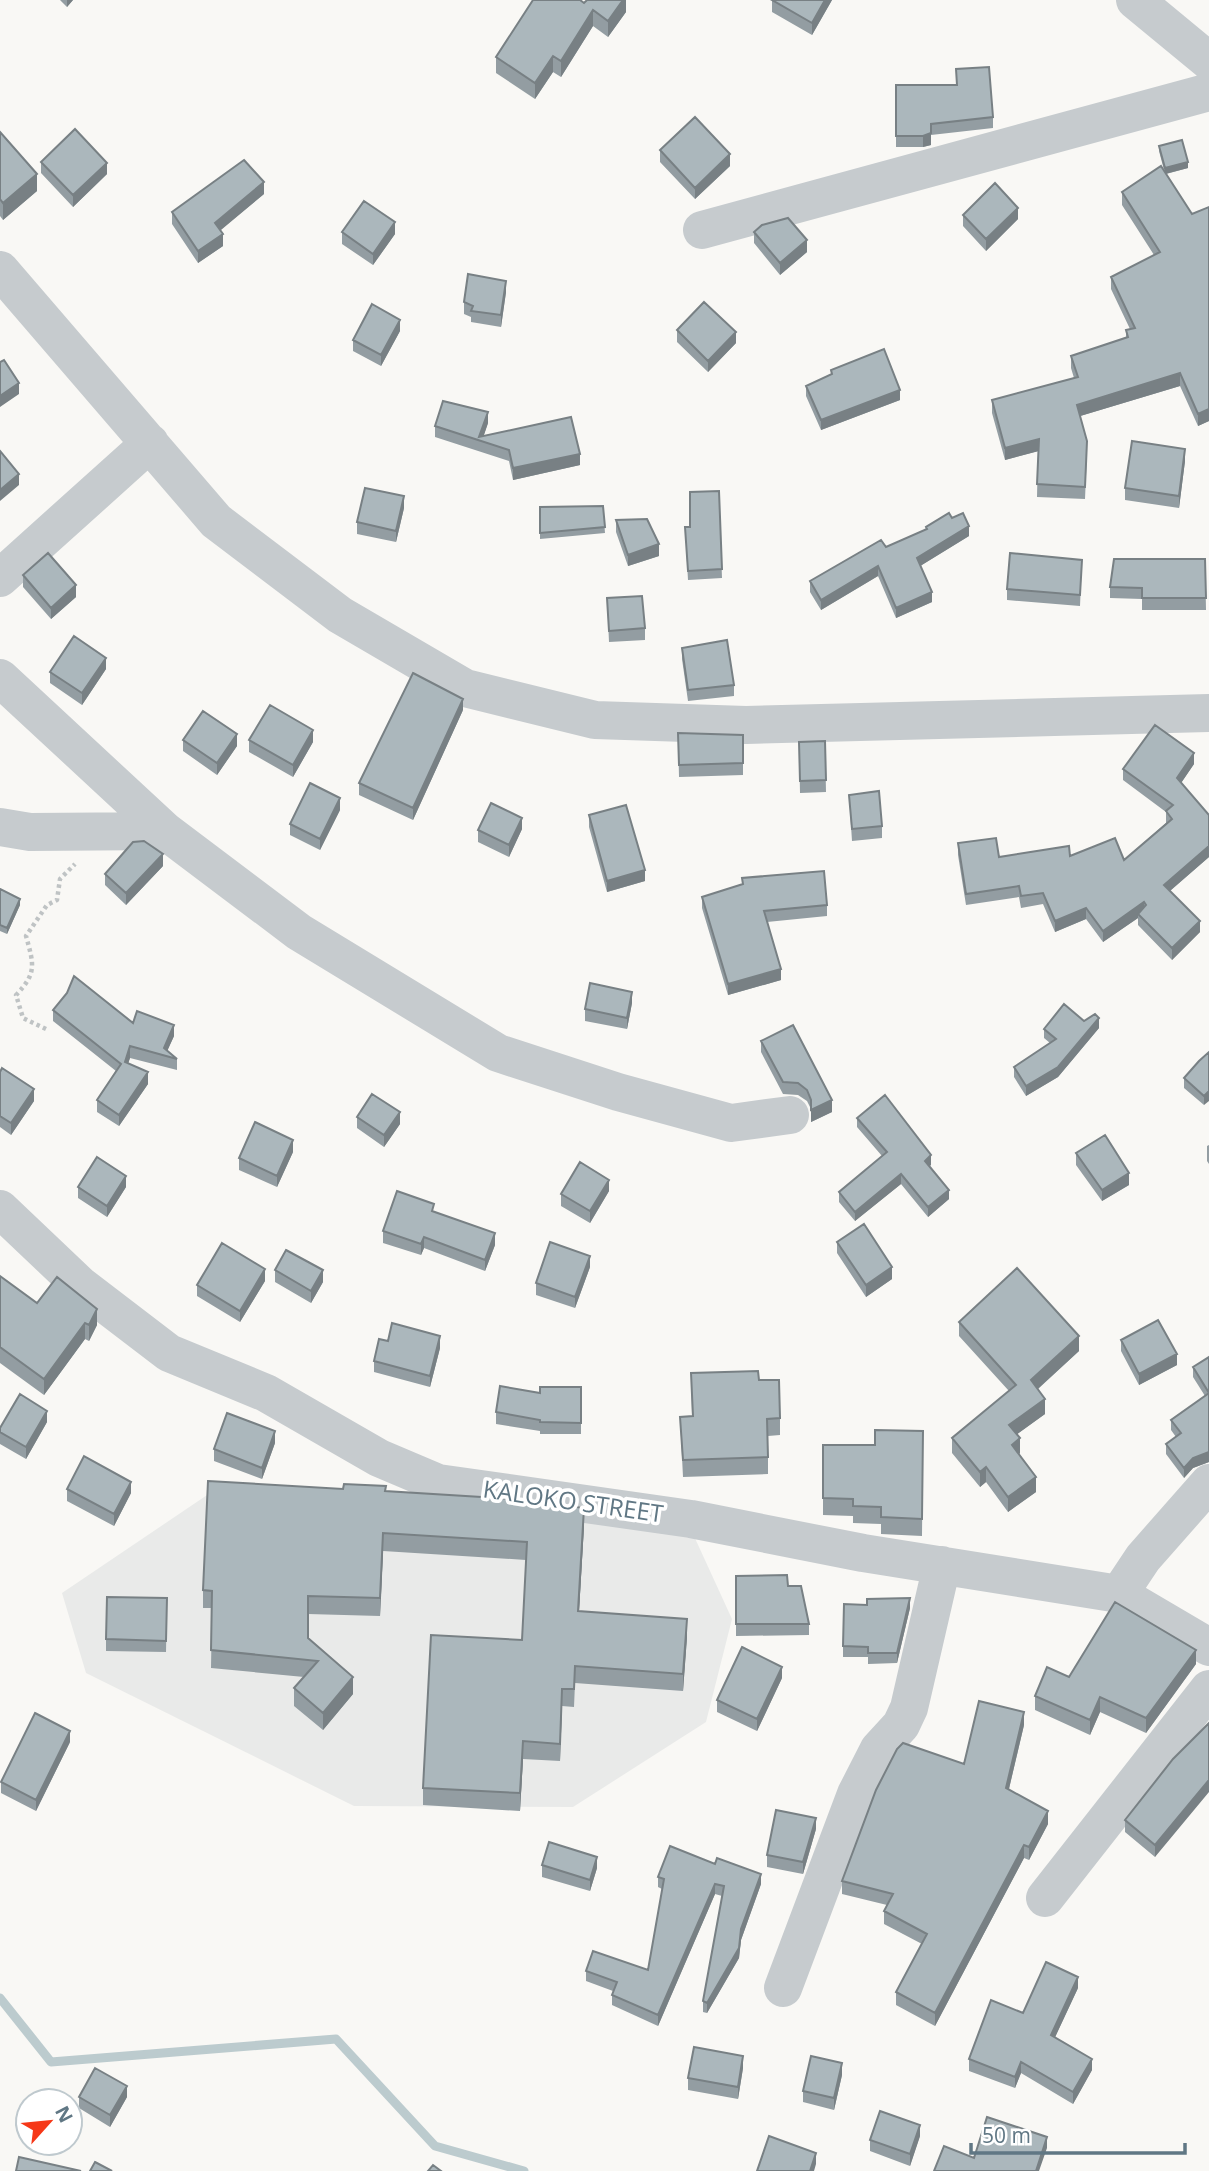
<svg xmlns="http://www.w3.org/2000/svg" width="1209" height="2171" font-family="'Open Sans',sans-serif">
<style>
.built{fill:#e9eae9}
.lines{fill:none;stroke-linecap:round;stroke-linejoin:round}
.stream{stroke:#bccbce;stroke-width:9}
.path{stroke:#bfc3c4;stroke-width:4.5;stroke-dasharray:3.5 3.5;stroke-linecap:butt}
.minor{stroke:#c6cbce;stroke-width:38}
.wall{fill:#939da2}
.shaded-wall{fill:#788084}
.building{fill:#abb7bc;stroke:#788084;stroke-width:2}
.labels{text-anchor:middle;stroke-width:7;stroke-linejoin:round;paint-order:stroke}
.street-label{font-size:24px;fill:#607784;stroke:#fff}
</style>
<rect width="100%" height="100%" fill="#f9f8f5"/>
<path class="built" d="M219 1487 688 1523 732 1619 706 1722 573 1807 354 1806 86 1673 62 1593Z"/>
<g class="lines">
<path class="stream" d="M0 1998 51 2062 336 2039 435 2146 524 2171"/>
<path class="path" d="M46 1029 23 1018 16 995C37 973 34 965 26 936L47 905 57 900 60 879 75 864"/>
<path class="minor" d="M1135 0 1209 61
M702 230 1209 92
M0 270 216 521 340 615 465 688 595 720 746 725 1209 713
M0 578 150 443
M0 678 165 831 299 932 498 1053 618 1092 731 1123 790 1115
M0 827 30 832 165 831
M0 1209 80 1285 169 1353 266 1393 379 1458 438 1483 691 1519 863 1553 1119 1594 1209 1647
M1119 1594 1143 1558 1209 1483
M1045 1898 1209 1689
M783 1988 856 1794 879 1749 901 1725 909 1708 942 1565"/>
</g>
<path class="wall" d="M60 0H73L67 7Z
M626 0V12L608 37 593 26 561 77 553 72 535 99 496 73V57L584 3Z
M772 0H832L812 35 772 12Z
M956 69 993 117V128L931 135V145L923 147H896V85H956Z
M0 132 37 191 3 220 0 216Z
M1159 146 1188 168 1166 174 1192 214 1209 207V421L1198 426 1180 386 1080 416 1087 453 1085 499 1037 497 1038 451 1005 460 992 413V400L1074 378 1071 368V356L1126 338V330L1130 329 1111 289V277L1154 255 1122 205V192L1164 170 1159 151Z
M660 150 730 166 695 199 660 162Z
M41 162 107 174 73 207 41 173Z
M264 194 220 230 223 246 198 263 172 224V212Z
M963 215 1018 219 986 251 963 226Z
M342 232 395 234 373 265 342 244Z
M754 232 807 252 780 275 754 243Z
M506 292 501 327 471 322V317L464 314V302Z
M677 330 736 343 708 372 677 342Z
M400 331 381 366 353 351V340Z
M831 370 900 400 821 430 806 396V386L831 375Z
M488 423 483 437 580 465 513 480 509 461 435 437V426Z
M1185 461 1179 508 1125 500V488Z
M719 491 722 578 688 580 685 527H690Z
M603 506 605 533 540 539V507Z
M404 508 396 542 357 534V522Z
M952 518 969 536 920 566 932 602 896 618 878 576 821 610 810 592V581L926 529V527Z
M616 520 659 556 628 566 616 532Z
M1205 559 1206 610H1142V599L1110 598V587Z
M1082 560 1080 606 1007 600V589Z
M23 575 76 597 51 619 23 587Z
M607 598 645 628V640L609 642Z
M682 648 734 685V696L688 701 682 659Z
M106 669 82 705 50 683V672Z
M463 710 413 820 359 795V783Z
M678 733 743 735V775L679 777Z
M183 740 237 746 217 775 183 751Z
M249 740 313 742 293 777 249 752Z
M825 741 826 792 800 793 799 742Z
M1194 764 1181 783 1209 815V857L1170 891 1200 932 1172 960 1138 925V918L1103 942 1086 919 1055 932 1043 904 1021 908 1019 897 966 905 958 855V843L999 857 1070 856 1124 860 1166 823V812L1123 780V769Z
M849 795 882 826V838L852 841Z
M340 810 320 850 290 835V824Z
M589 815 645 881 607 892 589 827Z
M522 829 509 857 478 842V830Z
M163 866 126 905 105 885V874Z
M742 878 827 905V916L767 922 781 980 728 995 702 908V897L742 884Z
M0 889 20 905 7 934 0 931Z
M67 993 133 1023 174 1036 167 1051 177 1059V1070L130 1058 128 1063 148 1084 119 1126 97 1112V1100L116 1071 53 1021V1010Z
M632 1003 627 1029 585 1021V1009Z
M1084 1021 1099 1028 1058 1077 1026 1096 1014 1077V1067L1050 1043 1044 1038V1029Z
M761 1041 832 1112 811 1122V1109L807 1101 798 1095 783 1094 761 1052Z
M1209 1052 1204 1105 1184 1088V1078Z
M0 1072 34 1101 11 1135 0 1127Z
M357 1117 400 1124 384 1147 357 1128Z
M857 1118 931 1165 929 1166 949 1199 928 1217 901 1184 855 1221 839 1202V1192L882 1156 857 1127Z
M1209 1145V1164L1207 1161V1146Z
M293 1152 277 1187 239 1170V1158Z
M1076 1153 1129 1185 1102 1201 1076 1165Z
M78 1187H126L107 1217 78 1198Z
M609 1191 590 1223 561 1206V1194Z
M434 1211 495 1245 485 1271 424 1248 421 1255 383 1243V1231Z
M837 1242 892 1279 866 1297 837 1253Z
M590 1267 575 1308 536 1295V1283Z
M275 1270 323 1282 311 1303 275 1282Z
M0 1276 37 1303 97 1325 89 1341 85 1339 44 1395 0 1363Z
M265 1281 240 1322 197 1296V1285Z
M959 1322 1079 1351 1038 1389 1045 1414 1017 1434 1020 1453 1019 1454 1036 1492 1008 1512 986 1482 980 1487 952 1453V1438L1009 1391 959 1336Z
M1121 1340 1177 1365 1139 1385 1121 1351Z
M388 1341 440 1348 430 1387 374 1372V1361Z
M1209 1357V1462L1193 1468 1184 1478 1166 1454V1444L1176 1437 1171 1430V1420L1205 1396 1193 1377V1367Z
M691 1373 759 1380 780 1418V1435L768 1436V1474L683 1477 680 1417 692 1416Z
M581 1387V1434H540V1431L496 1424V1412L540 1393Z
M47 1422 26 1459 0 1444V1428Z
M923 1431 922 1536 881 1534V1524L853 1523V1516L823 1515V1445H875Z
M275 1443 262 1479 214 1461V1449Z
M67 1489 131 1493 114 1526 67 1501Z
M386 1491 584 1526 579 1611 687 1637 683 1691 575 1683 574 1707 562 1706 560 1761 523 1759 520 1811 423 1805V1788L522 1640 526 1560 383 1551 380 1616 308 1614V1638L353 1694 323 1730 294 1706V1688L304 1677 211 1668 212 1608H203V1590Z
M736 1576 788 1586 809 1624V1635L736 1636Z
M167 1598 166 1652 106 1651V1639Z
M867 1605 910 1608 897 1663 868 1664V1657H843V1646Z
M1196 1664 1146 1733 1100 1712 1090 1735 1035 1710V1696Z
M782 1678 757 1731 717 1712V1700Z
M1209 1723 1155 1857 1125 1832V1820Z
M1024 1725 1009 1789 1048 1824 1029 1860 1024 1858 935 2026 896 2005V1992L922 1944 884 1924V1911L887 1905 842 1894V1881L964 1764Z
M70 1742 36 1811 1 1793V1782Z
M816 1829 803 1874 767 1867V1855Z
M542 1865 597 1868 590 1891 542 1877Z
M658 1877 761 1884 741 1940 739 1958 707 2013 703 2012V2001L722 1896 715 1894 658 2026 612 2005V1995L613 1991 586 1981V1971L648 1970 662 1889 658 1887Z
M1078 1988 1055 2037 1092 2070 1073 2104 1021 2073 1015 2088 969 2071V2059L1023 2013Z
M743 2068 738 2099 688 2090V2078Z
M842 2075 834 2110 803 2102V2091Z
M79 2097H127L110 2127 79 2108Z
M920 2136 910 2166 870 2151V2140Z"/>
<path class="shaded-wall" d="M67 0H73L67 7Z
M623 0H626V12L608 37V21Z
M825 0H832L812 35V23Z
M593 10V26L561 77V61Z
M553 56V72L535 99V83Z
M931 133V145L923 147V136Z
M730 154V166L695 199V188Z
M1188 162V168L1165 174V168Z
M107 163V174L73 207V195Z
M37 174V191L3 220V203Z
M264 182V194L215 235V223Z
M1018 208V219L986 251V239Z
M395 222V234L373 265V254Z
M223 234V246L198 263V251Z
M807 240V252L780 275V263Z
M506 281V292L501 327V315Z
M400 320V331L381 366V355Z
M736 332V343L708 372V361Z
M1180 373V386L1077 417V405Z
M19 383V394L0 407V396Z
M900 390V400L821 430V420Z
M1209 409V421L1198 426V414Z
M488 412V423L482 441 479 437Z
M1039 439V451L1005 460V448Z
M1185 449V461L1179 508V496Z
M580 454V465L513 480V468Z
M19 474V485L0 501V490Z
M404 496V508L396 542V531Z
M969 526V536L917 568V558Z
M659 544V556L628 566V555Z
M878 566V576L821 610V600Z
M76 585V597L51 619V608Z
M932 592V602L896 618V608Z
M106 658V669L82 705V693Z
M463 699V710L413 820V808Z
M313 730V742L293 777V765Z
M237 734V746L217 775V763Z
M1194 753V764L1177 789V778Z
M340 798V810L320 850V839Z
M522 818V829L509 857V845Z
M1209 846V857L1164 896V885Z
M163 854V866L126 905V893Z
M645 870V881L607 892V881Z
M20 899V905L7 934V928Z
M1144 902V914H1138V918L1103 942V931Z
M1086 908V919L1055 932V921Z
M1200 921V932L1172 960V948Z
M781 969V980L728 995V984Z
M632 992V1003L627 1029V1018Z
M1099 1018V1028L1058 1077 1026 1096V1086Z
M174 1025V1036L165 1056 164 1048Z
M130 1046V1058L125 1073V1062Z
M148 1072V1084L119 1126V1115Z
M34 1089V1101L11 1135V1123Z
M1209 1091V1101L1204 1105V1096Z
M832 1100V1112L811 1122V1110Z
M400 1112V1124L384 1147V1135Z
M293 1140V1152L277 1187V1176Z
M931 1155V1165L925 1170V1161Z
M1129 1173V1185L1102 1201V1190Z
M901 1174V1184L855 1221V1212Z
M126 1176V1187L107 1217V1206Z
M609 1180V1191L590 1223V1211Z
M949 1190V1199L928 1217V1207Z
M495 1233V1245L485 1271V1260Z
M424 1237V1248L421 1255V1244Z
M590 1256V1267L575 1308V1297Z
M892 1267V1279L866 1297V1285Z
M265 1269V1281L240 1322V1311Z
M323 1270V1282L311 1303V1291Z
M97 1309V1325L89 1341V1325Z
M85 1323V1339L44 1395V1379Z
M440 1336V1348L430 1387V1376Z
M1079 1336V1351L1031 1395V1380Z
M1177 1354V1365L1139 1385V1374Z
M1045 1399V1414L1009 1440V1425Z
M47 1411V1422L26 1459V1447Z
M275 1431V1443L262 1479V1468Z
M1020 1438V1453L1012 1460V1445Z
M1209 1452V1462L1193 1468 1184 1478V1468L1193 1458Z
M986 1467V1482L980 1487V1472Z
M1036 1477V1492L1008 1512V1497Z
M131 1482V1493L114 1526V1514Z
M584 1508V1526L578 1629V1611Z
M383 1533V1551L380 1616V1598Z
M910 1598V1608L897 1663V1653Z
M687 1619V1637L683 1691V1674Z
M1196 1650V1664L1146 1733V1718Z
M782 1667V1678L757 1731V1719Z
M353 1677V1694L323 1730V1713Z
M562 1689V1706L560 1761V1744Z
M1100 1697V1712L1090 1735V1720Z
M1024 1712V1725L1006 1801V1788Z
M70 1731V1742L36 1811V1800Z
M523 1741V1759L520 1811V1793Z
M1209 1780V1792L1155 1857V1845Z
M1048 1811V1824L1029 1860V1847Z
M816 1818V1829L803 1874V1862Z
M1024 1845V1858L935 2026V2013Z
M597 1857V1868L590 1891V1880Z
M761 1874V1884L741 1940 739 1958 707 2013V2003L741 1929Z
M715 1884V1894L658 2026V2015Z
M1078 1977V1988L1051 2046V2035Z
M743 2056V2068L738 2099V2087Z
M1092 2059V2070L1073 2104V2092Z
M1021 2062V2073L1015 2088V2077Z
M842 2063V2075L834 2110V2098Z
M127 2086V2097L110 2127V2115Z
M920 2125V2136L910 2166V2154Z
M1047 2137V2148L1039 2171H1036Z
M816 2153V2164L814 2171H810Z"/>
<path class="building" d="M533 0H580L584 3 587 0H623L608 21 593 10 561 61 553 56 535 83 496 57Z
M772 0H825L812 23Z
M989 67 993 117 931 124V133L923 136H896V85H957L956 69Z
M695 117 730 154 695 188 660 150Z
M75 129 107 163 73 195 41 162Z
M0 132 37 174 3 203 0 199Z
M1182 140 1188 162 1165 168 1159 146Z
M244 160 264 182 215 223 223 234 198 251 172 212Z
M1161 166 1192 214 1209 207V409L1198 414 1180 373 1077 405 1087 441 1085 487 1037 484 1039 439 1005 448 992 400 1078 377 1071 356 1128 337 1126 330 1135 328 1111 277 1160 252 1122 192Z
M995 183 1018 208 986 239 963 215Z
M364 201 395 222 373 254 342 232Z
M788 218 807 240 780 263 754 232 762 225Z
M468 274 506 281 501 315 471 311 473 306 464 302Z
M704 302 736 332 708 361 677 330Z
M372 304 400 320 381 355 353 340Z
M884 349 900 390 821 420 806 386 832 374 831 370Z
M4 360 19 383 0 396V362Z
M443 401 488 412 479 437 571 417 580 454 513 468 509 450 435 426Z
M1132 441 1185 449 1179 496 1125 488Z
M0 451 19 474 0 490Z
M365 488 404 496 396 531 357 522Z
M719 491 722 569 688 571 685 527H690V492Z
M603 506 605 527 540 533V507Z
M949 513 952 518 963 513 969 526 917 558 932 592 896 608 878 566 821 600 810 581 881 540 886 547 927 529 926 527Z
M647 519 659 544 628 555 616 520Z
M48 553 76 585 51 608 23 575Z
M1010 553 1082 560 1080 595 1007 589Z
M1114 559H1205L1206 598H1142V588L1110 587Z
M642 596 645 628 609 631 607 598Z
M74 636 106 658 82 693 50 672Z
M727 640 734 685 688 690 682 648Z
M413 673 463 699 413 808 359 783Z
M270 705 313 730 293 765 249 740Z
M203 711 237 734 217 763 183 740Z
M1155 725 1194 753 1177 778 1209 815V846L1164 885 1200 921 1172 948 1138 914 1146 905 1144 902 1103 931 1086 908 1055 921 1043 893 1021 896 1019 886 966 894 958 843 996 838 999 857 1069 846 1070 856 1115 838 1124 860 1172 819 1166 811 1173 805 1123 769Z
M678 733 743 735V763L679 765Z
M825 741 826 780 800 781 799 742Z
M310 783 340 798 320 839 290 824Z
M879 791 882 826 852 829 849 795Z
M491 803 522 818 509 845 478 830Z
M626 805 645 870 607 881 589 815Z
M144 841 163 854 126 893 105 874 133 842Z
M824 871 827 905 764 911 781 969 728 984 702 897 743 884 742 878Z
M0 889 20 899 7 928 0 925Z
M74 976 133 1023 137 1011 174 1025 164 1048 177 1059 130 1046 125 1062 148 1072 119 1115 97 1100 121 1064 53 1010 67 993Z
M590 983 632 992 627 1018 585 1009Z
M1064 1004 1084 1021 1095 1014 1099 1018 1058 1067 1026 1086 1014 1067 1056 1039 1044 1029Z
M793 1025 832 1100 811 1110V1100L807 1090 798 1083 783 1082 761 1041Z
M1209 1052V1091L1204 1096 1184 1078 1199 1061Z
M2 1068 34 1089 11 1123 0 1116V1072Z
M372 1094 400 1112 384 1135 357 1117Z
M885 1095 931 1155 925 1161 949 1190 928 1207 901 1174 855 1212 839 1192 887 1152 857 1118Z
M255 1122 293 1140 277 1176 239 1158Z
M1105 1135 1129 1173 1102 1190 1076 1153Z
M97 1157 126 1176 107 1206 78 1187Z
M580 1162 609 1180 590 1211 561 1194Z
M397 1191 434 1204 432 1211 495 1233 485 1260 424 1237 421 1244 383 1231Z
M864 1224 892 1267 866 1285 837 1242Z
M550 1242 590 1256 575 1297 536 1283Z
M222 1243 265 1269 240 1311 197 1285Z
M286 1250 323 1270 311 1291 275 1270Z
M1017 1268 1079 1336 1031 1380 1045 1399 1009 1425 1020 1438 1012 1445 1036 1477 1008 1497 986 1467 980 1472 952 1438 1016 1385 959 1322Z
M0 1276 37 1303 57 1277 97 1309 89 1325 85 1323 44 1379 0 1347Z
M1158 1320 1177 1354 1139 1374 1121 1340Z
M392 1323 440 1336 430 1376 374 1361 379 1339 388 1341Z
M1209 1357V1452L1193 1458 1184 1468 1166 1444 1181 1433 1171 1420 1209 1393 1193 1367Z
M758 1371 759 1380H779L780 1418 767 1419 768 1457 683 1460 680 1417 693 1416 691 1373Z
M500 1386 540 1393V1387H581V1423L540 1422V1420L496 1412Z
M20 1394 47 1411 26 1447 0 1432V1428Z
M227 1413 275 1431 262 1468 214 1449Z
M875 1430 923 1431 922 1519 881 1517V1507L853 1506V1499L823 1498V1445H875Z
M84 1456 131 1482 114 1514 67 1489Z
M208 1481 343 1489 344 1484 386 1486 385 1491 516 1499 584 1508 578 1611 687 1619 683 1674 575 1666 574 1689H562L560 1744 523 1741 520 1793 423 1788 431 1635 522 1640 527 1542 383 1533 380 1598 308 1596V1638L353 1677 323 1713 294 1688 318 1661 211 1650 212 1591 203 1590Z
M787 1575 788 1586H801L809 1624H736V1576Z
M107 1597 167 1598 166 1641 106 1639Z
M910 1598 897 1653H868V1647L843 1646 844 1604 867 1605V1599Z
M1115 1602 1196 1650 1146 1718 1100 1697 1090 1720 1035 1696 1047 1667 1069 1677Z
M742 1647 782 1667 757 1719 717 1700Z
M979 1701 1024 1712 1006 1788 1048 1811 1029 1847 1024 1845 935 2013 896 1992 927 1934 884 1911 893 1894 842 1881 876 1790 897 1749 903 1743 964 1764Z
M35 1713 70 1731 36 1800 1 1782Z
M1209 1723V1780L1155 1845 1125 1820 1173 1759Z
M776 1810 816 1818 803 1862 767 1855Z
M549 1842 597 1857 590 1880 542 1865Z
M670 1846 715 1864 717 1858 761 1874 741 1929 739 1948 707 2003 703 2001 724 1886 715 1884 658 2015 612 1995 617 1982 586 1971 593 1951 648 1970 664 1879 658 1877Z
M1046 1962 1078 1977 1051 2035 1092 2059 1073 2092 1021 2062 1015 2077 969 2059 991 2000 1023 2013Z
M694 2047 743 2056 738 2087 688 2078Z
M811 2056 842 2063 834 2098 803 2091Z
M95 2068 127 2086 110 2115 79 2097Z
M880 2111 920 2125 910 2154 870 2140Z
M987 2117 1047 2137 1036 2171H934L944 2146 974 2158Z
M769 2136 816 2153 810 2171H757Z
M19 2157 81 2171H16Z
M95 2162 112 2171H90Z
M433 2165 441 2171H428Z"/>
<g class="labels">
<g class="street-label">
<text transform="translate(573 1502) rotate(8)" y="8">KALOKO STREET</text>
</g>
</g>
<g transform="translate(49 2122) rotate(63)"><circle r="33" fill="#ffffff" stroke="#bfc9ce" stroke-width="2"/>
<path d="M0-5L12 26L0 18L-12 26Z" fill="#f63818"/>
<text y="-10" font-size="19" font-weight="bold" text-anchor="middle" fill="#607784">N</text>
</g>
<path d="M971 2143v10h214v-10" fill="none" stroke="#607784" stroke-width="3.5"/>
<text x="982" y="2143" font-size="21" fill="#607784" stroke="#ffffff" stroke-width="5" paint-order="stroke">50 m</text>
</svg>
